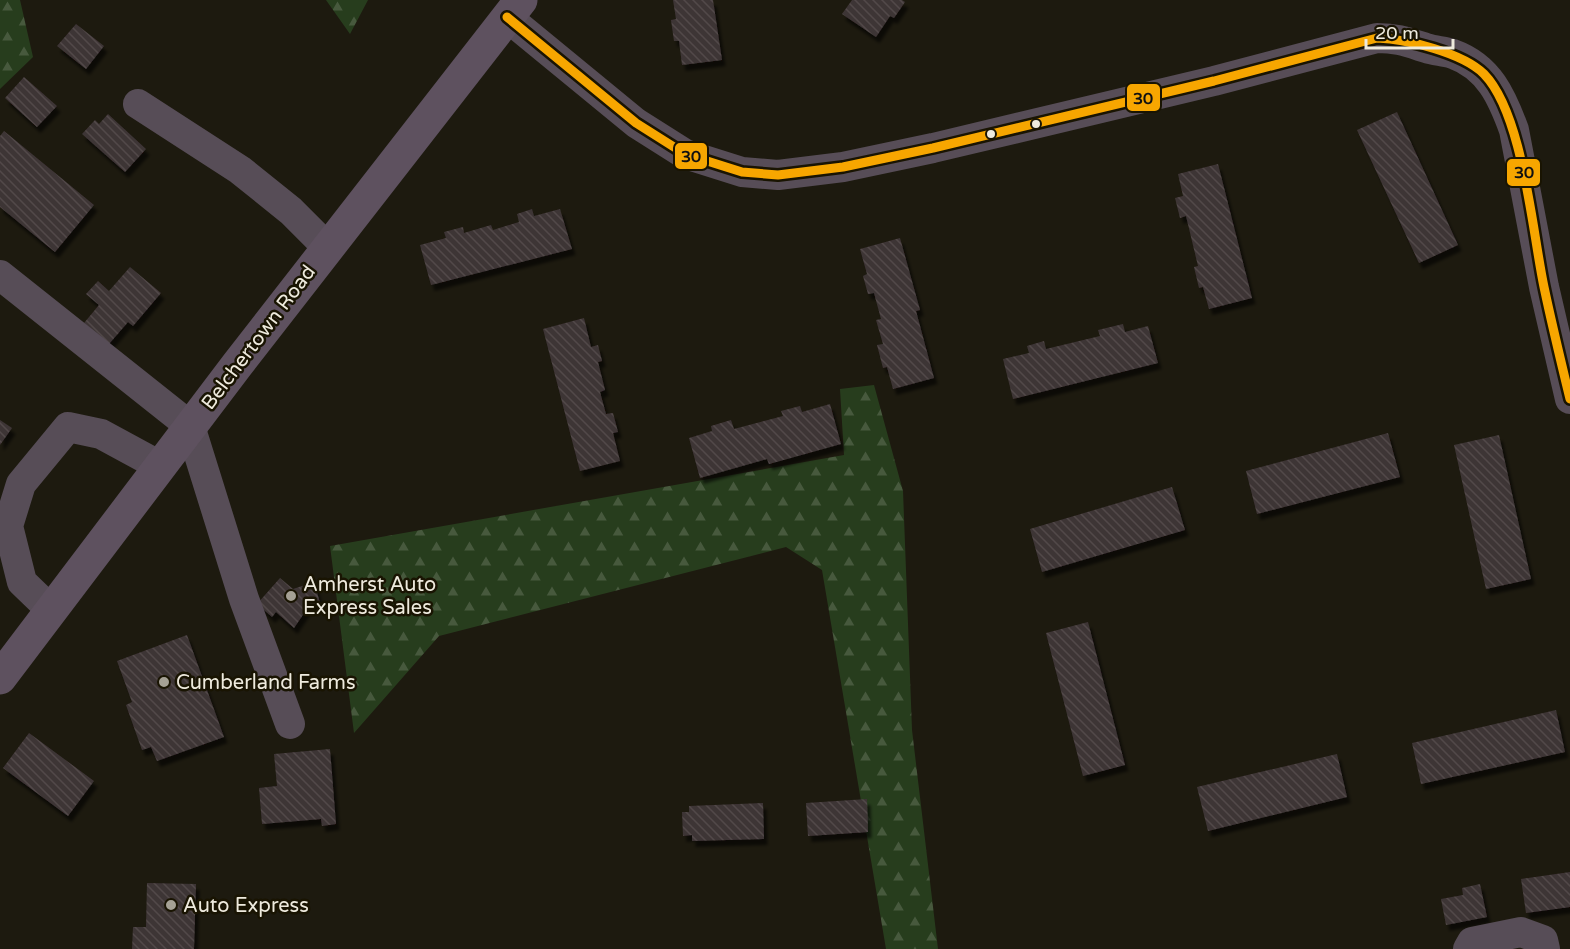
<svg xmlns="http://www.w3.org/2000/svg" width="1570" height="949" viewBox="0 0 1570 949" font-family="'Varela Round',sans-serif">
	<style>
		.forest { fill: url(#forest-firs) }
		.building { fill: url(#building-back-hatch); filter: url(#shadow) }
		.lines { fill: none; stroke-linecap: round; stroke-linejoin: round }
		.minor { stroke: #574d57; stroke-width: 30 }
		.highway { stroke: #5e515f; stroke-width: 33 }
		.bus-1-casing { stroke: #191402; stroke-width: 14 }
		.bus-1 { stroke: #f7a600; stroke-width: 9 }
		.bus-dot { fill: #eeeadd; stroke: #191402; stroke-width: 2 }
		.poi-dot { fill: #a5a195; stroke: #191402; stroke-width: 2 }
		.labels { text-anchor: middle; stroke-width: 5; stroke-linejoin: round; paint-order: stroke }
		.street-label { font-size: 20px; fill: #eeeadd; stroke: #191402 }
		.poi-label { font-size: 20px; fill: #eeeadd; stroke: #191402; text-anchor: start }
		.line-badge { stroke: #191402; stroke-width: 2 }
		.pale-badge-label { font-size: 16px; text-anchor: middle; font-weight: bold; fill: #111 }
	</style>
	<defs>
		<pattern id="forest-firs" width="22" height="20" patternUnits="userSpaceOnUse" patternTransform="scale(1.5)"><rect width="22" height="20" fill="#273d1d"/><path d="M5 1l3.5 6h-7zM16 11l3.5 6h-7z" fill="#47593d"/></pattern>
		<pattern id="building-back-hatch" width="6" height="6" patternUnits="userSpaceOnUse" patternTransform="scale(1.5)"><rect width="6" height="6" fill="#3e3436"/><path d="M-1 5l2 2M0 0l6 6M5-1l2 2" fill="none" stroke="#514849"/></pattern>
		<filter id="shadow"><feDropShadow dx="3.5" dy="6" stdDeviation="1.5" flood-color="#0009"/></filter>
	</defs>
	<rect width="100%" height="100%" fill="#1d1a0f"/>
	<!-- forest -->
	<path class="forest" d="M0,0H20L33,57L0,89Z
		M326,0H368L350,34Z
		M874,385L903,491L912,730L938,949H886L822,570L786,547L439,636L354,733L330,546L844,455L840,389Z"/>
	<!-- building -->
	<path class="building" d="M673,0H713L722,60L682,65L679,41H674L671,20L676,19Z
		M852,0H902L905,2L894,18L890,16L876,37L842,14Z
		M76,24L104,46L86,69L57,46Z
		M24,77L57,106L37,127L5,98Z
		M1397,112L1458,245L1419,263L1357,130Z
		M108,114L146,149L125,172L82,134L95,120L99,124Z
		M4,131L94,205L55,252L0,207V136Z
		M1218,164L1252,298L1209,309L1203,287L1199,288L1194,267L1198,266L1186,216L1180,218L1175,198L1183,196L1178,174Z
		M532,209L534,216L560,209L572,249L431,285L420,245L446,238L444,232L463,227L464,233L491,225L493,230L519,222L517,214Z
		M900,238L920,310L916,311L934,378L893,389L887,367L883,368L877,345L883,344L876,320L881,319L874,293L868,294L863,276L867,274L860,249Z
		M130,267L161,293L133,326L128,322L109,344L84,323L99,305L86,294L98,281L109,291Z
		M584,318L591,347L598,345L602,361L598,362L605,390L600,392L606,414L613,413L618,432L613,433L620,461L580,471L543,329Z
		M1123,324L1125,332L1148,326L1158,363L1013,399L1003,359L1029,353L1027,346L1044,341L1046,349L1100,336L1098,330Z
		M830,404L841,444L769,464L767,459L700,478L689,438L712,431L711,426L731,420L734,429L783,416L781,411L800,406L802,412Z
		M0,420L12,428L0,445Z
		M1388,433L1400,477L1257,514L1246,471Z
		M1499,435L1531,579L1486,589L1454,445Z
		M1172,487L1185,530L1042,572L1030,529Z
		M280,578L293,589L314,582L320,603L309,606L294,628L276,612L272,617L257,604Z
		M1088,622L1125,765L1083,776L1046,633Z
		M187,635L224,737L157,761L151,747L142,750L126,705L132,702L117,661Z
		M1556,710L1565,752L1421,784L1412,743Z
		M29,733L94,781L68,816L3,768Z
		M330,749L336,824L322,826L321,819L262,824L259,788L277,786L274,754Z
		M1337,754L1347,797L1208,831L1197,787Z
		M867,799L868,832L808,836L806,803Z
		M763,803L764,839L692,841V835L683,836L682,812H689V806Z
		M1570,872V907L1526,913L1521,879Z
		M147,883L196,884L194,949H132L133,927H146Z
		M1480,884L1487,917L1446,925L1441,899L1463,895L1462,888Z"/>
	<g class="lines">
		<!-- minor -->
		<path class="minor" d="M507,17L636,123L685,154L742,172L778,175L843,167L933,148L1214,81L1377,38C1397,38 1407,42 1426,48C1435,51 1444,51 1453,54C1489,67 1502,97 1514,130L1544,287L1570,399
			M138,104L240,170L291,211L327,247
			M0,275L190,426L244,599L290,724
			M51,610L22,582L8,526L21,484L68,427L101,434L160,466
			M1468,949L1472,942L1521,932L1543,940L1545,949"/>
		<!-- highway -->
		<path class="highway" d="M0,678L237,365L521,0"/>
		<defs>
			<path id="bus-1" d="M507,17L636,123L685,154L742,172L778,175L843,167L933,148L1214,81L1377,38C1407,39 1463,53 1484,74C1523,114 1532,230 1544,287C1552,325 1561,362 1570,399"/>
		</defs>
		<!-- bus-1 casing -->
		<use href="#bus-1" class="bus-1-casing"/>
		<!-- bus-1 -->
		<use href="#bus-1" class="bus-1"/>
	</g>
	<!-- markers -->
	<g class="bus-dot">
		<circle cx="1036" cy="124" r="5"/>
		<circle cx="991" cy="134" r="5"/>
	</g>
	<g class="poi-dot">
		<circle cx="291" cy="596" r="6"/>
		<circle cx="164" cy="682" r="6"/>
		<circle cx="171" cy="905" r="6"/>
	</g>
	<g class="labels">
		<!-- street labels -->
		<g class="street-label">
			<text transform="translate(258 337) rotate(-53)" y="7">Belchertown Road</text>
		</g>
		<!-- poi labels -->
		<g class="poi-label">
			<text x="303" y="591">Amherst Auto<tspan x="303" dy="23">Express Sales</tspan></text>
			<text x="176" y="689">Cumberland Farms</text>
			<text x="183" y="912">Auto Express</text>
		</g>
	</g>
	<g class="line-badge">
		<rect x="1126" y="83" width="35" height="29" rx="6" fill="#f7a600"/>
		<rect x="674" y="142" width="34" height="28" rx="6" fill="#f7a600"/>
		<rect x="1506" y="158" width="35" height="29" rx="6" fill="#f7a600"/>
	</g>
	<g class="pale-badge-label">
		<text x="1143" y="104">30</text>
		<text x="691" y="162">30</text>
		<text x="1524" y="178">30</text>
	</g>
	<!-- scale -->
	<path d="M1366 39v9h87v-9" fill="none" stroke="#eeeadd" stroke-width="3"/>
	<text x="1375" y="39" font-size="18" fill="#eeeadd" stroke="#191402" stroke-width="4.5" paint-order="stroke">20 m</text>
</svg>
